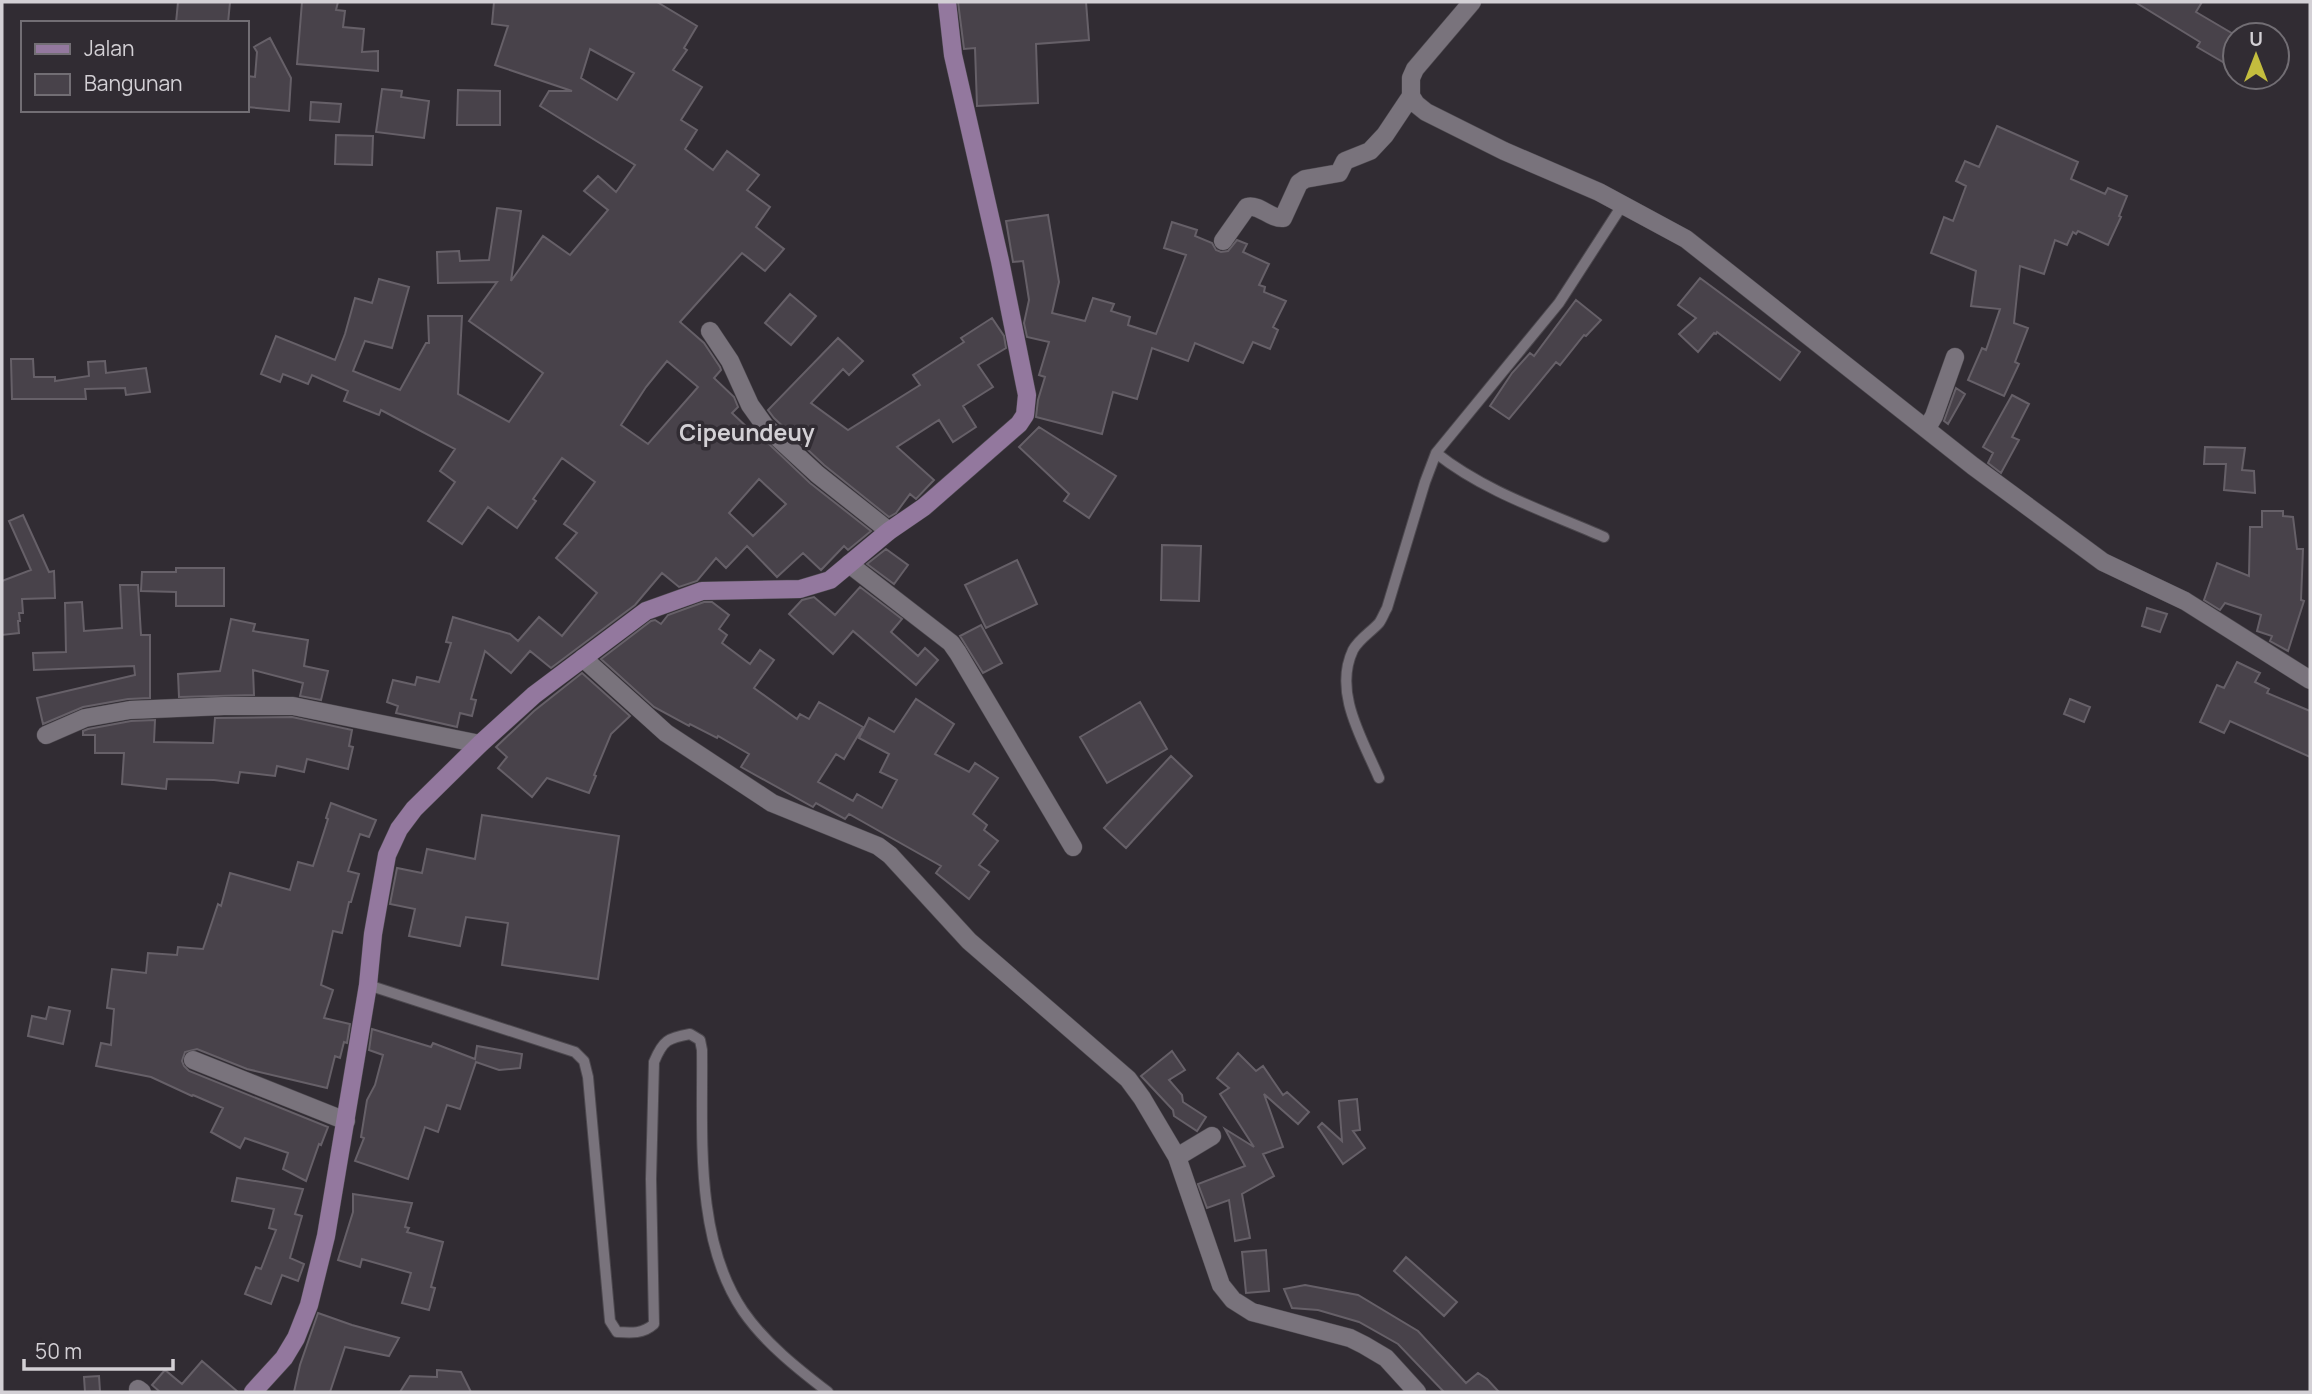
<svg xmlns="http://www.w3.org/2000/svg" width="2312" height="1394" viewBox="0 0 2312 1394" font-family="Manrope,sans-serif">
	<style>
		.building { fill: #48424a; stroke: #666068; stroke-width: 2; fill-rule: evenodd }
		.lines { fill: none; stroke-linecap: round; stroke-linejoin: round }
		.lane-casing { stroke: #4d494f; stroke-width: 12 }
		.street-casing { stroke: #4d494f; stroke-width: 19 }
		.secondary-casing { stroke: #4d494f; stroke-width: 19 }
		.lane { stroke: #79737c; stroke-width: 10 }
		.street { stroke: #79737c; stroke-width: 18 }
		.secondary { stroke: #93789e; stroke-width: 18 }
		.labels { text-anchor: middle; stroke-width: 7; stroke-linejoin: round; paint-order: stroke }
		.quarter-label { font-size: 23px; font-weight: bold; fill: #d3d0d5; stroke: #312c33 }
	</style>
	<rect width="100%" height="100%" fill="#312c33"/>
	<!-- building -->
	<path class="building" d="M178,2H230L228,23H176Z
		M302,2H338L336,10L345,11L343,27L364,29L362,52L378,51V71L297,64Z
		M494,2H657L697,26L684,48L687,50L673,70L702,87L681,120L697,130L685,149L713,170L727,151L759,175L747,190L770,207L756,227L784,249L765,271L742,253L680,322L704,343L720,367L721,370L714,378L734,397L738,407L732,413L749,429L751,427L810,483L871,531L848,550L844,546L821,570L803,553L777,577L747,546L726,568L716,558L697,581L679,587L662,573L635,605L551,668L530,651L511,673L485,651L471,699L476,700L472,716L460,713L457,727L396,713L398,706L387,702L393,680L415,685L417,677L439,682L451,643L446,642L453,617L510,634L518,641L539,617L562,636L597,593L556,558L577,533L564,524L595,482L562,458L533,499L536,501L517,528L488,507L462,544L428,521L455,482L440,471L455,449L381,410L379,415L344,401L348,391L312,375L308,384L283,374L280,382L261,374L276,336L335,360L345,334L355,298L372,303L379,279L409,287L392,348L365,341L353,371L400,390L426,343H429L428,316H462L458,394L509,422L543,373L469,321L497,282L438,283L437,252L459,251L460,261L489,260L497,208L521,211L511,281L543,236L570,255L608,210L584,191L598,176L616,192L635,165L540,106L549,91H572L495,65L508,26L492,24ZM590,49L634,73L617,100L581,78ZM667,361L698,387L648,444L621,425L646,387ZM759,479L786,504L753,536L729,513Z
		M958,2H1086L1089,40L1036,44L1038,103L977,106L975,48L964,49Z
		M2135,2H2202L2196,12L2235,35V69L2197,47L2200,42Z
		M270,38L291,78L289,111L247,107V76L255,77L257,52L254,47Z
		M382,89L402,91L401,97L429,101L424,138L376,132Z
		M458,90L500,91V125H457Z
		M311,102L341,104L339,122L310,120Z
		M1997,126L2078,162L2071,179L2105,194L2108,188L2127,196L2119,216L2121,217L2108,245L2078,231L2076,234L2073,232L2067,245L2055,240L2044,274L2020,266L2014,323L2028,328L2015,362L2019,364L2004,396L1968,380L1982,348L1986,350L2000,309L1971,306L1976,271L1931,253L1944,217L1953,221L1966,186L1956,181L1965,161L1979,167Z
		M336,135L373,136L372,165L335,164Z
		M1048,215L1059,282L1052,313L1085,321L1093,298L1114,304L1111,311L1130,317L1128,325L1156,334L1186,255L1164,248L1172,222L1197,230L1195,236L1212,243L1216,250L1221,252L1228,251L1237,240L1247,244L1243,252L1269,264L1259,285L1265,287L1264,292L1286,301L1273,327L1278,330L1270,349L1253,342L1243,363L1195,343L1188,361L1152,348L1137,399L1113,392L1102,434L1036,417L1038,400L1045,377L1039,375L1049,342L1027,337L1024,323L1029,300L1023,261L1013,262L1006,221Z
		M1700,278L1800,352L1780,380L1717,332L1716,334L1714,333L1698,352L1679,334L1696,318L1678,305Z
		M790,294L816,316L791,345L765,323Z
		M1576,300L1601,320L1586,336L1584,335L1560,365L1556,362L1509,419L1490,406L1512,373L1530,353L1534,356Z
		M992,318L1004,336L1006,348L978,365L993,387L963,406L976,427L953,442L939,420L897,447L934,480L916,499L910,494L896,513L889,517L824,465L774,418L768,410L838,338L863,361L849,375L843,369L811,403L848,430L920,385L913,375L964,342L961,338Z
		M11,359H33L34,377H55V381L89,376L88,362L105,361L106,373L146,368L150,392L126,395L125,388L85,389L86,399H12Z
		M1956,388L1965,394L1948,424L1944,421Z
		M2012,395L2029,404L2012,437L2019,440L2001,473L1988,463L1993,453L1983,447Z
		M1039,427L1116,476L1089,518L1064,501L1069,494L1019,447Z
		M2205,447L2245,448L2242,470L2254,471L2255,493L2224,490L2226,464H2204Z
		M2262,511H2283V516L2293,517L2297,549H2303L2301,600L2304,601L2288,651L2270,641L2272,636L2257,631L2261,615L2225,603L2220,610L2204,600L2217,563L2249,576L2250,527H2262Z
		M23,515L49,572L54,571L55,598L22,599L23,613H19L20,621H18L19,633L2,635V581L31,570L9,521Z
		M1162,545L1201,546L1199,601L1161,600Z
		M886,549L908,565L894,584L867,564Z
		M1017,560L1037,604L986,628L965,585Z
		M176,568H224V606H176V592L141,591L142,572H176Z
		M120,585H138L141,635H150V698L128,699L83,707L43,724L37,698L135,675L134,666L34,670L33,653L66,652L65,603L82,602L84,631L122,628Z
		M860,587L902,619L891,632L918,656L925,648L938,660L916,685L853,631L833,654L789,614L802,600L814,597L835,615Z
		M704,602H712L729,615L719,629L727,635L722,643L750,664L760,650L774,660L754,688L797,719L800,714L809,719L819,702L863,727L844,759L836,754L818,782L853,801L857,794L882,808L897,780L880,772L889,754L859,738L869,718L894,732L916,699L954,724L935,754L969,772L975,763L998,778L973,814L987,825L984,830L998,841L979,865L989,872L969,899L936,873L941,866L849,814L845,819L816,803L813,807L741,767L749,754L718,736L717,738L690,724L689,726L654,707L601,659L651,621L655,620L661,624L668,615Z
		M2147,608L2167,614L2160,632L2142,626Z
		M231,619L255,624L253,631L308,640L304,666L328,671L321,700L300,696L303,683L253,670L254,695L179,697L178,674L220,671Z
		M981,625L1002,663L983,673L960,636Z
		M2237,662L2260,673L2255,682L2269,689L2267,693L2310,711V757L2230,721L2224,733L2200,722L2217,685L2224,688Z
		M582,673L630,716L611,734L594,775L596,776L589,793L547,778L532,797L498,768L507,757L496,747L534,711Z
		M2070,699L2090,707L2084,722L2064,714Z
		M1140,702L1167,749L1107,783L1080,737Z
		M292,717L352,730L349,746L353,747L348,769L307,759L304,772L277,766L275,776L240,772L238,783L214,780L167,779L166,789L122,784L124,753H95V735H83V731L88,729L131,721L155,720L154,742L213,743L215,718Z
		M1171,756L1192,776L1126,848L1104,828Z
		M331,803L376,820L369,837L360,834L348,871L359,874L351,902H349L342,933L333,931L321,985L333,990L324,1018L350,1024L347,1043L344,1042L340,1058L335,1056L327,1088L247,1069L197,1049L185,1052L182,1061L184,1066L189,1071L328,1127L321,1145L319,1144L306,1181L283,1169L288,1153L245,1138L240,1148L211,1132L223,1108L193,1095L192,1096L151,1077L96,1066L101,1043L111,1045L114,1009L107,1008L112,969L146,973L148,953L177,955L178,947L203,949L218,904L221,906L230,873L290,890L298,862L313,866L328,819L326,818Z
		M482,815L619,836L598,979L502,965L508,923L466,917L460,946L409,936L415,909L390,904L397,868L422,873L427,849L475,859Z
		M49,1007L70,1011L63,1044L28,1036L32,1016L46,1019Z
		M372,1029L431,1047L433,1043L475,1059L477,1046L522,1054L520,1068L499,1070L476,1062L460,1109L447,1105L438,1132L425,1127L408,1179L355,1161L364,1138L361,1137L367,1100L375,1085L383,1055L369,1050Z
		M1172,1051L1185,1070L1169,1080L1182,1095L1183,1102L1206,1117L1197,1131L1174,1116L1173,1110L1141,1076Z
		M1238,1053L1256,1071L1263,1066L1283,1095L1287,1092L1309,1112L1298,1124L1264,1094L1283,1147L1263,1154L1274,1176L1242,1194L1250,1238L1235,1241L1229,1200L1207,1208L1198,1184L1245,1166L1225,1129L1254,1147L1220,1094L1229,1088L1217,1078Z
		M1357,1099L1360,1130L1353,1131L1365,1148L1343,1164L1318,1127L1322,1123L1342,1141L1339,1101Z
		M237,1178L303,1189L295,1214L302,1216L290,1258L304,1264L298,1281L282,1275L271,1304L245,1294L256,1267L261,1269L276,1230L269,1228L274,1209L232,1201Z
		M353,1194L412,1203L405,1227L409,1228L407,1232L443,1242L431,1287L435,1288L429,1310L402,1303L411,1273L362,1259L360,1267L338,1260L353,1212Z
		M1266,1250L1269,1291L1246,1293L1242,1252Z
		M1406,1257L1457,1302L1444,1316L1394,1271Z
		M1305,1285L1358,1295L1418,1331L1466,1383L1478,1373L1487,1379L1499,1392H1444L1398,1344L1359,1322L1318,1310L1292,1308L1284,1289Z
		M318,1313L352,1325L399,1338L389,1356L345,1347L330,1392H294L300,1365Z
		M202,1361L238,1392H160L152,1385L165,1370L182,1384Z
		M437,1370L461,1372L471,1392H400L410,1376L437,1377Z
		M99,1376L100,1391L85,1392L84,1377Z"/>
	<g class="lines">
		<defs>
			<path id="lane" d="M1436,453C1485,492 1547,512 1604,537
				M1379,778C1362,738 1333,692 1353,650C1359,639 1371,632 1379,623C1382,619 1384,613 1387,608L1425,482L1436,453L1559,303L1623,204
				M368,985L575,1052L584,1061L588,1077L610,1321L617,1332C631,1333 643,1334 654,1324L651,1179L654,1062C663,1040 668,1038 690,1034L700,1040L702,1050C703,1133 694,1239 743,1311C765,1343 798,1369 828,1392"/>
			<path id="street" d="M1472,2L1415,69L1411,78V96L1416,104L1426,112L1504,151L1599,192L1686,239L1973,466L2103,562L2185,601L2310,680
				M1223,241L1247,207C1260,204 1270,219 1283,218L1299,183L1305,179L1339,173L1345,161L1370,151L1385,135L1411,96
				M710,331L730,361L750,405L765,426L817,474L889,531
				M1927,428L1934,416L1955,357
				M849,564L951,643L958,653L1073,847
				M583,658L666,733L772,803L878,846L890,855L969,941L1128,1079L1142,1098L1177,1157L1221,1285L1233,1300L1252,1312L1350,1338L1364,1345L1386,1358L1417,1392
				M46,735L85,718L130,710L224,706H293L480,744
				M193,1060L346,1121
				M1177,1157L1212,1136
				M138,1389L142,1392"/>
			<path id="secondary" d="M253,1392L284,1358L296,1338L309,1305L326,1236L368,985L373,934L387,855L399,829L414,809L480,744L534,695L646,611L702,591L800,589L830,580L889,531L924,507L1019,424L1025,415L1027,395L1000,261L953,55L947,2"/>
		</defs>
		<!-- lane casing -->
		<use href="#lane" class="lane-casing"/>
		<!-- street casing -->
		<use href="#street" class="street-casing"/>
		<!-- secondary casing -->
		<use href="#secondary" class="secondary-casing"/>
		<!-- lane -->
		<use href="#lane" class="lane"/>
		<!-- street -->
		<use href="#street" class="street"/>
		<!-- secondary -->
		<use href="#secondary" class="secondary"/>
	</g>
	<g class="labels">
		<!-- quarter labels -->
		<g class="quarter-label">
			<text x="747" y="441">Cipeundeuy</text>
		</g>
	</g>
	<!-- border -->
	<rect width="2312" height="1394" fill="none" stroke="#d3d0d5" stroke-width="7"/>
	<!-- legend -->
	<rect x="21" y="21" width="228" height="91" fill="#312c33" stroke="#726e74" stroke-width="2"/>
	<rect x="35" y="44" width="35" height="10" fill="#93789e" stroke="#726e74" stroke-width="2"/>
	<text x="84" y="56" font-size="21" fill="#d3d0d5">Jalan</text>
	<rect x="35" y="74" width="35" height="21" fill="#48424a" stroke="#726e74" stroke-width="2"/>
	<text x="84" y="91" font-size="21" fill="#d3d0d5">Bangunan</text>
	<!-- north arrow -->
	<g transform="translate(2256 56)"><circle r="33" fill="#312c33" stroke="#726e74" stroke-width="2"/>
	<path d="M0-5L12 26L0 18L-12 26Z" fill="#c3bd3e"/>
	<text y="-10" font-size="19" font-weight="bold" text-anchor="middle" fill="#d3d0d5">U</text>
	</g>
	<!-- scale -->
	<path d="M24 1359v10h149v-10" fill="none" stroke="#d3d0d5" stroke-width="3.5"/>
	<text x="35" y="1359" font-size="21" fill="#d3d0d5" stroke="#312c33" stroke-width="5" paint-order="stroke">50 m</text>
</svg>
